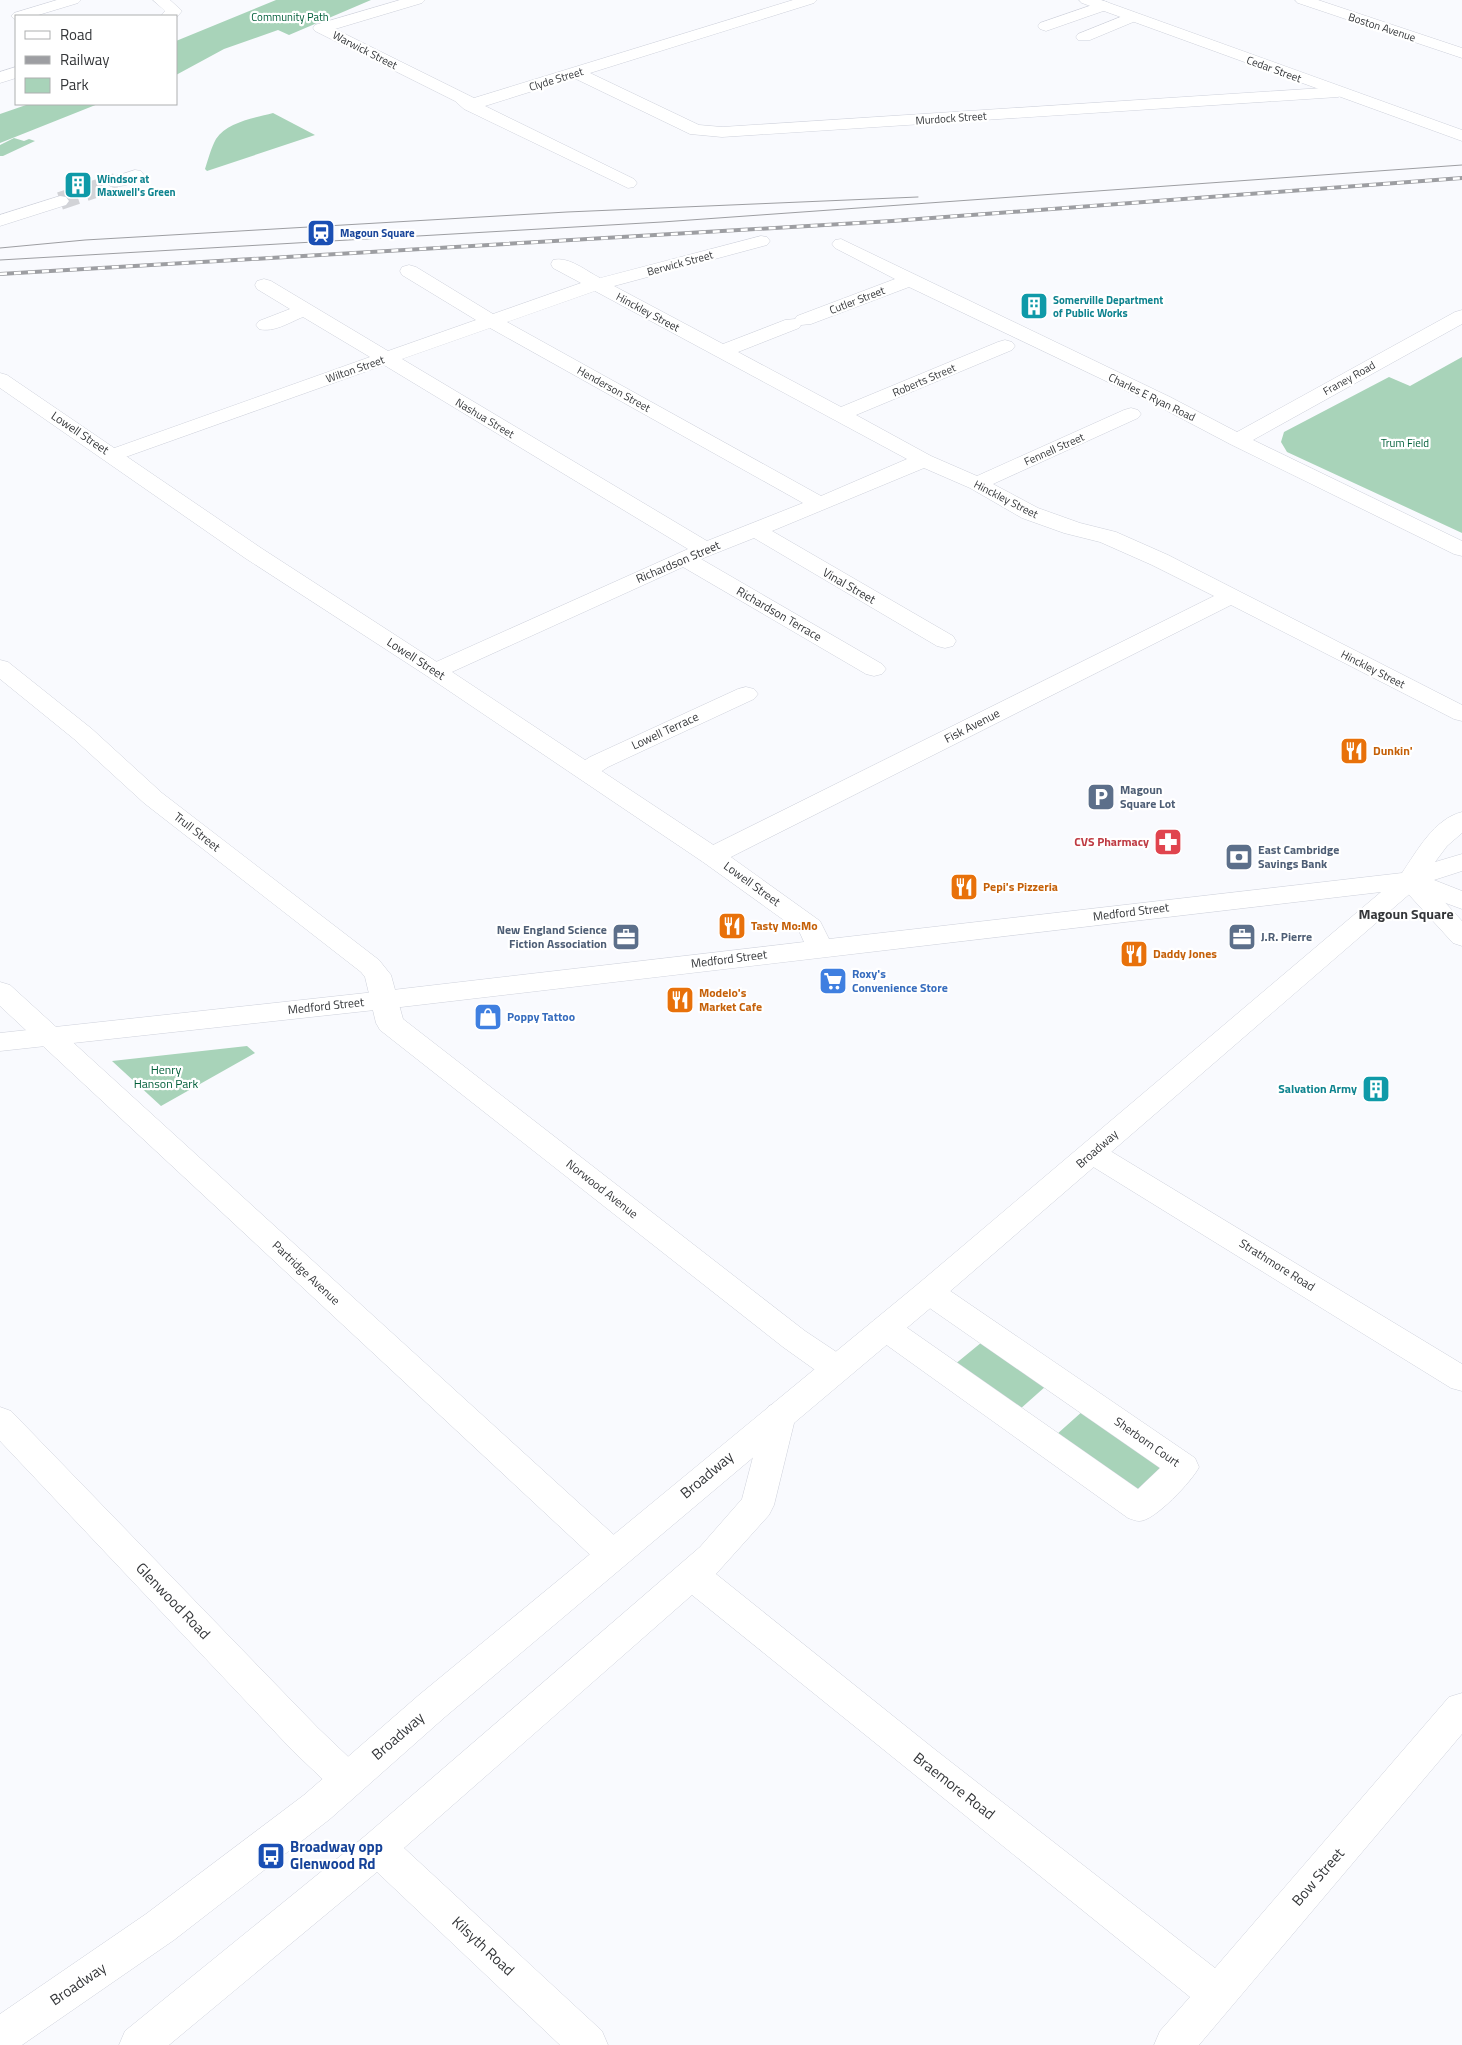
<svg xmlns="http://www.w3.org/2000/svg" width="1462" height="2045" viewBox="0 0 1462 2045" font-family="'Titillium Web',sans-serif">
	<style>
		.green { fill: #a8d3b9 }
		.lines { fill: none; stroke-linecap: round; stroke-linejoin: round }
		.street-tunnel { stroke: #d2d3d7; stroke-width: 18; stroke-dasharray: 18 9; stroke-linecap: butt }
		.street-casing { stroke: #ced1db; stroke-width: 1 }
		.secondary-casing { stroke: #ced1db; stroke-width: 1 }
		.street { fill: #fff; fill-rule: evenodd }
		.secondary { fill: #fff; fill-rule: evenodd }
		.tram { stroke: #9d9ea2; stroke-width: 1 }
		.rail-casing { stroke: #9d9ea2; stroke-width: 4 }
		.rail { stroke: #fff; stroke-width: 2.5; stroke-dasharray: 7; stroke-linecap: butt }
		.labels { text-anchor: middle; stroke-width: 4.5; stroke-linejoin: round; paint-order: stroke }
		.far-park-label { font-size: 11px; fill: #005e39; stroke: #fff }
		.far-street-label { font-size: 11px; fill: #35373a; stroke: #fff }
		.far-culture-label { font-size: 11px; font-weight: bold; fill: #0d838f; stroke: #fff; text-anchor: start }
		.far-transit-label { font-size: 11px; font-weight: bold; fill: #164399; stroke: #fff; text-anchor: start }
		.street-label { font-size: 12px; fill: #35373a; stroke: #fff }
		.food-label { font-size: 12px; font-weight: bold; fill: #c56008; stroke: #fff; text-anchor: start }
		.service-label { font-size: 12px; font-weight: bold; fill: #4e5e75; stroke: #fff; text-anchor: start }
		.health-label { font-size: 12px; font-weight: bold; fill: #be3a42; stroke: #fff; text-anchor: end }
		.shop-label { font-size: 12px; font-weight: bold; fill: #366cbe; stroke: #fff; text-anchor: start }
		.park-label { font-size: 12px; fill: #005e39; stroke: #fff }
		.culture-label { font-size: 12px; font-weight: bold; fill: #0d838f; stroke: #fff; text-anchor: end }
		.neighbourhood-label { font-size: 14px; font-weight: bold; fill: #35373a; stroke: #fff }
		.near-street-label { font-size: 15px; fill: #35373a; stroke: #fff }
		.near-transit-label { font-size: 15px; font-weight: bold; fill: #164399; stroke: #fff; text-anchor: start }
	</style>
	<rect width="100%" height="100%" fill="#f9fafe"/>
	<!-- green -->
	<path class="green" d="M276,0H371L289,35L278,30L224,49L176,75V41Z
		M29,104H98L0,143V114Z
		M273,113L315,135L207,171L205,169C208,160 211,148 216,139C227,122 255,118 273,113Z
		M14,138L24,141L29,139L35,141L3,156H0V145Z
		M1462,357V533L1287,452L1281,442L1284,432L1389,377L1410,386Z
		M247,1046L255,1053L161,1106L112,1061Z
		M982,1342L1046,1386L1019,1410L954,1365Z
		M1084,1410L1164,1465L1136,1491L1056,1435Z"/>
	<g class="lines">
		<!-- street-tunnel -->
		<path class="street-tunnel" d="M60,201L116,182"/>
		<defs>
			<path id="street" d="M57,0H81L78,3L35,16H16V20L11,16L14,13Z
				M153,0H170L182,11L176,18L161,16L165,11Z
				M400,0H425L422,3L335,29L474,98L793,0H817L814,3L590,73L699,125L722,127L1338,87L1344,89L1346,92L1344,95L1338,97L722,137L690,134L574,78L485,106L634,179L637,183L634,187L628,188L464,109L455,101L315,31L313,28L315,25Z
				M1295,0H1318L1462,48V58L1298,3Z
				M1104,1L1109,3L1112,6L1109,9L1046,31L1040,29L1038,26L1040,23Z
				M1133,12L1138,14L1141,17L1138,20L1090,40H1078L1076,37L1078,34Z
				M16,67V78L0,83V72Z
				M135,170L141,171L144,175C138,183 120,188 110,186L107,182L110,178Z
				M60,196L66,197L69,201L66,205L0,226V215Z
				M761,236L767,237L770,241L767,245L614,286L723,344L785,320L795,319L797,316L895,279L835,248L832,244L835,240L841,239L1170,397L1237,432L1455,312L1462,310V324L1253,440L1462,541V556L1454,554L1230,444L1156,405L909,287L811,324L801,325L799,328L738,352L841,407L998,342L1005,340L1012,342L1015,346L1012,350L856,415L931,456L977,476L1124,410L1131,408L1138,410L1141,414L1138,418L993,484L1038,508L1080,523L1116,532L1168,555L1462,705V721L1454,719L1231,605L721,862L712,864L703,862L699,856L703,850L1214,596L1152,565L1100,542L1064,533L1022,518L970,488L924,468L772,531L953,636L956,641L953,646L945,648L937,646L754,538L701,559L882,664L886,669L882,674L874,676L866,674L683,567L443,676L435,678L427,676L423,671L427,666L688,549L384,365L120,459L113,461L106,459L103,455L106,451L370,357L303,317C290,322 274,333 259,329L256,325L259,321L290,309L257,289L255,285L257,281L264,279L271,281L388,351L476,320L402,275L400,271L402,267L409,265L416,267L493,314L581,283L553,268L551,264L553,260C569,256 586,271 600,278ZM595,291L907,459L821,496L507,322ZM490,328L803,503L707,541L402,359Z
				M0,660L8,662L92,729L162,793L379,960L391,975L403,1019L805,1331L847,1359L852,1368L847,1377L836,1380L825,1377L783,1347L380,1030L376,1023L365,977L361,972L144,803L74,739L0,679Z
				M746,687L754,689L758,694L754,699L608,767C597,774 590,780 576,776L573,771L576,766L590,757L738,689Z
				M1410,872L1419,874L1462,921V946L1453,943L1401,886L1397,880L1401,874Z
				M0,982L10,985L625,1545L630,1555L625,1565L613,1569L601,1565L0,1006Z
				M1092,1143L1102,1146L1462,1364V1391L1451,1388L1082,1160L1077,1153L1082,1146Z
				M929,1281L940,1284L1195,1458L1199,1467C1193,1480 1154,1522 1139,1521C1136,1521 1131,1519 1128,1518L874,1336L869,1328L874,1320L885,1316L896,1320L1138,1489L1160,1468L918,1300L914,1292L918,1284Z
				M780,1402L791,1406L796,1415L774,1505L769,1515L716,1574L933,1748L1215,1968L1449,1697L1462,1693V1734L1199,2045H1154L1160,2031L1190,1997L692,1595L404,1848L602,2031L608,2045H560L377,1872L169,2045H119L125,2031L365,1836L700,1547L742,1499L764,1415L769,1406Z
				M0,1407L11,1411L318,1728L361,1769L366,1780L361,1791L348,1796L335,1791L292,1750L0,1441Z"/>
			<path id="secondary" d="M1079,0H1101L1462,130V141L1082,3Z
				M0,373L7,375L261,548L443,666L721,850L820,921L829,939L1402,873C1417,851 1434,819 1462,812V833L1447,846L1435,862L1462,854V871L1434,880L1462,891V909L1413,891L940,1300L445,1717L330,1819L174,1940L22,2045H0V2014L146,1914L304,1795L419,1695L918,1284L1381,892L384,1009L0,1051V1033L384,991L804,942L799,931L703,862L427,676L245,558L0,388Z"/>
		</defs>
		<!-- street casing -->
		<use href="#street" class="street-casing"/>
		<!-- secondary casing -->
		<use href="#secondary" class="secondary-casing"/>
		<!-- street -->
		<use href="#street" class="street"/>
		<!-- secondary -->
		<use href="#secondary" class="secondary"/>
		<!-- tram -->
		<path class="tram" d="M0,248L85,240L567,212L918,197
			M0,260L662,222L1462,165"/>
		<defs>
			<path id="rail" d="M0,274L892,221L1462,178"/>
		</defs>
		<!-- rail casing -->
		<use href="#rail" class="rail-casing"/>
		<!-- rail -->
		<use href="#rail" class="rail"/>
	</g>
	<!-- icons -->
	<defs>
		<symbol id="building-square" viewBox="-11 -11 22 22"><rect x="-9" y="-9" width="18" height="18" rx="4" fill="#0f9aa8" stroke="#fff"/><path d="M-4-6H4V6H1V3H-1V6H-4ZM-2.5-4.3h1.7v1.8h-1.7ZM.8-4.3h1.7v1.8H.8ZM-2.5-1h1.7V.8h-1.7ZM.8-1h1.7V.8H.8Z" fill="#fff"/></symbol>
		<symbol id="station-square" viewBox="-11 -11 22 22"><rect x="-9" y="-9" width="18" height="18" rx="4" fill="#1a4fb4" stroke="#fff"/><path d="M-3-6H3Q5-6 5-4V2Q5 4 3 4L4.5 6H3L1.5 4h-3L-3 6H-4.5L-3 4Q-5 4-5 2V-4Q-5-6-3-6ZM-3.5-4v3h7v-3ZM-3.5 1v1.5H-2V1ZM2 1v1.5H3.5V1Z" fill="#fff"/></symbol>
		<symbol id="restaurant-square" viewBox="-11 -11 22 22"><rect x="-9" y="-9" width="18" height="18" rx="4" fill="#e8710a" stroke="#fff"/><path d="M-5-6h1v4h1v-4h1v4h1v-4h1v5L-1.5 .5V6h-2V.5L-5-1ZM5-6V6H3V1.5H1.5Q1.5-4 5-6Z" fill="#fff"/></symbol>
		<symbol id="parking-square" viewBox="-11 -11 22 22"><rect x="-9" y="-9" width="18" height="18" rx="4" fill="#5c6f8a" stroke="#fff"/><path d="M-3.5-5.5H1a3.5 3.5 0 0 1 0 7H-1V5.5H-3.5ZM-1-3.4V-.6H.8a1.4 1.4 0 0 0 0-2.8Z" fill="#fff"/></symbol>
		<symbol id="pharmacy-square" viewBox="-11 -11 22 22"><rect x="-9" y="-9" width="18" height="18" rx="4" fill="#e0444e" stroke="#fff"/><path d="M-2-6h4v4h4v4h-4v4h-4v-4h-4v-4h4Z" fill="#fff"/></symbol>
		<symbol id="bank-square" viewBox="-11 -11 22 22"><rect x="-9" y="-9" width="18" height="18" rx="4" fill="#5c6f8a" stroke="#fff"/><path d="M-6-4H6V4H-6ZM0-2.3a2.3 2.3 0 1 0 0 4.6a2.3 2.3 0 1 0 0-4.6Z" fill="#fff"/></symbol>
		<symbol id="office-square" viewBox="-11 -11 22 22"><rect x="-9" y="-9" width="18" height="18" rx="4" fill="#5c6f8a" stroke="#fff"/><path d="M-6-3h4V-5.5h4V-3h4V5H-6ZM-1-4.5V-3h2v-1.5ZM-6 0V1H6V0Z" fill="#fff"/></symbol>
		<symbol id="supermarket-square" viewBox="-11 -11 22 22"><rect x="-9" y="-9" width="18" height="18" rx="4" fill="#3f7fe0" stroke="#fff"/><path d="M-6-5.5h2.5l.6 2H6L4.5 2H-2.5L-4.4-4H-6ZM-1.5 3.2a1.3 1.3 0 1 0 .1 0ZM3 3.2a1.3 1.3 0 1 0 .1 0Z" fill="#fff"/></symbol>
		<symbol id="shop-square" viewBox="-11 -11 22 22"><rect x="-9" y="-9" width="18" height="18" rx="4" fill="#3f7fe0" stroke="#fff"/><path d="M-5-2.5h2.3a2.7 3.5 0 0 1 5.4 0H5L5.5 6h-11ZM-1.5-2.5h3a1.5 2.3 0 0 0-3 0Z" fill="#fff"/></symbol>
		<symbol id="bus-square" viewBox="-11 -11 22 22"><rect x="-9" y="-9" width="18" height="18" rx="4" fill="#1a4fb4" stroke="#fff"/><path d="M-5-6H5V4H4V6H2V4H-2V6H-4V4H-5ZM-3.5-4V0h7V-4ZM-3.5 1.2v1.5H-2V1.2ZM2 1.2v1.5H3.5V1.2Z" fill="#fff"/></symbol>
	</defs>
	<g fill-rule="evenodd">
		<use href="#building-square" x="62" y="169" width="32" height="32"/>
		<use href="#station-square" x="305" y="217" width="32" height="32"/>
		<use href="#building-square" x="1018" y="290" width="32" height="32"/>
		<use href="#restaurant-square" x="1338" y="735" width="32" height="32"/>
		<use href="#parking-square" x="1085" y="781" width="32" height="32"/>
		<use href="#pharmacy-square" x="1152" y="826" width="32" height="32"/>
		<use href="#bank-square" x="1223" y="841" width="32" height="32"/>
		<use href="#restaurant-square" x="948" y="871" width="32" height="32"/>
		<use href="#restaurant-square" x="716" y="910" width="32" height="32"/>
		<use href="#office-square" x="610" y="921" width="32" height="32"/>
		<use href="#office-square" x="1226" y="921" width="32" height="32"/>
		<use href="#restaurant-square" x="1118" y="938" width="32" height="32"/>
		<use href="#supermarket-square" x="817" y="965" width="32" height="32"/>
		<use href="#restaurant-square" x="664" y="984" width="32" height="32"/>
		<use href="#shop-square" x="472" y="1001" width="32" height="32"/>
		<use href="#building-square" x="1360" y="1073" width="32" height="32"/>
		<use href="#bus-square" x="255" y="1840" width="32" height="32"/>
	</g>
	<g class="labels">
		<!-- far-park labels -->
		<g class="far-park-label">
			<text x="290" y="21">Community Path</text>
			<text x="1405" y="447">Trum Field</text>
		</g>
		<!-- far-street labels -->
		<g class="far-street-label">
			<text transform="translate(1382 27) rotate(18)" y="4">Boston Avenue</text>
			<text transform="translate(365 50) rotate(27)" y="4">Warwick Street</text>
			<text transform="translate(1274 69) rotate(20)" y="4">Cedar Street</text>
			<text transform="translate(556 79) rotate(-17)" y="4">Clyde Street</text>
			<text transform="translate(951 118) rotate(-4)" y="4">Murdock Street</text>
			<text transform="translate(680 263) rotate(-15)" y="4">Berwick Street</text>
			<text transform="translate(857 300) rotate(-21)" y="4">Cutler Street</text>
			<text transform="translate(648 312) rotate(28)" y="4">Hinckley Street</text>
			<text transform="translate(355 369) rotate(-19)" y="4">Wilton Street</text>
			<text transform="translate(1349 378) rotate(-29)" y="4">Franey Road</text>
			<text transform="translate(924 380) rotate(-23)" y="4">Roberts Street</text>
			<text transform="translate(614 389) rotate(29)" y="4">Henderson Street</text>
			<text transform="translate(1152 397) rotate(26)" y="4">Charles E Ryan Road</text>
			<text transform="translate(485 418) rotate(31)" y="4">Nashua Street</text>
			<text transform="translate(1054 449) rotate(-24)" y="4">Fennell Street</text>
			<text transform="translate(1006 499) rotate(27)" y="4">Hinckley Street</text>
			<text transform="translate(1373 669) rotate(27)" y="4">Hinckley Street</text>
		</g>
		<!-- far-culture labels -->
		<g class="far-culture-label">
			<text x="97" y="183">Windsor at<tspan x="97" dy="13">Maxwell's Green</tspan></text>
			<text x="1053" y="304">Somerville Department<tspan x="1053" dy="13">of Public Works</tspan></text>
		</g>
		<!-- far-transit labels -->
		<g class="far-transit-label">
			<text x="340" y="237">Magoun Square</text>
		</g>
		<!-- street labels -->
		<g class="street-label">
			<text transform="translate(80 433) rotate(34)" y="4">Lowell Street</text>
			<text transform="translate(678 562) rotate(-23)" y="4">Richardson Street</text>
			<text transform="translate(849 586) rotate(30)" y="4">Vinal Street</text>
			<text transform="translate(779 614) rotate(30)" y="4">Richardson Terrace</text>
			<text transform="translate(416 659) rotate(33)" y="4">Lowell Street</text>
			<text transform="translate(972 726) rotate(-27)" y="4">Fisk Avenue</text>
			<text transform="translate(665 731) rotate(-25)" y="4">Lowell Terrace</text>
			<text transform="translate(197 832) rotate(38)" y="4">Trull Street</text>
			<text transform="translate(752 884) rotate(36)" y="4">Lowell Street</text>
			<text transform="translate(1131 912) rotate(-7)" y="4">Medford Street</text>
			<text transform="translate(729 959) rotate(-7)" y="4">Medford Street</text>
			<text transform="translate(326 1006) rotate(-6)" y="4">Medford Street</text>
			<text transform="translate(1097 1149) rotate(-41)" y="4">Broadway</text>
			<text transform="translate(602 1189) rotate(38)" y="4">Norwood Avenue</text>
			<text transform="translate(1277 1265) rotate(32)" y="4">Strathmore Road</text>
			<text transform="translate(306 1273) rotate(43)" y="4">Partridge Avenue</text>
			<text transform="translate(1147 1442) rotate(35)" y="4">Sherborn Court</text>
		</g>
		<!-- food labels -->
		<g class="food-label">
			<text x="1373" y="755">Dunkin'</text>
			<text x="983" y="891">Pepi's Pizzeria</text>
			<text x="751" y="930">Tasty Mo:Mo</text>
			<text x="1153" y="958">Daddy Jones</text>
			<text x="699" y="997">Modelo's<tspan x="699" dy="14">Market Cafe</tspan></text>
		</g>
		<!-- service labels -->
		<g class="service-label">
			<text x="1120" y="794">Magoun<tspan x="1120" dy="14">Square Lot</tspan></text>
			<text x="1258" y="854">East Cambridge<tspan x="1258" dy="14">Savings Bank</tspan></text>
			<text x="607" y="934" text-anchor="end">New England Science<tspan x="607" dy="14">Fiction Association</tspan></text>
			<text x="1261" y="941">J.R. Pierre</text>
		</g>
		<!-- health labels -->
		<g class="health-label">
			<text x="1149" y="846">CVS Pharmacy</text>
		</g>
		<!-- shop labels -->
		<g class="shop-label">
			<text x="852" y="978">Roxy's<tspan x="852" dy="14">Convenience Store</tspan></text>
			<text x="507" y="1021">Poppy Tattoo</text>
		</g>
		<!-- park labels -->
		<g class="park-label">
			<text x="166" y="1074">Henry<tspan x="166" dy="14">Hanson Park</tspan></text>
		</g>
		<!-- culture labels -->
		<g class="culture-label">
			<text x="1357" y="1093">Salvation Army</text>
		</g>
		<!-- neighbourhood labels -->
		<g class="neighbourhood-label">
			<text x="1406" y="919">Magoun Square</text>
		</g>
		<!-- near-street labels -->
		<g class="near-street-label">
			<text transform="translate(707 1475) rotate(-40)" y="5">Broadway</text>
			<text transform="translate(173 1601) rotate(46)" y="5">Glenwood Road</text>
			<text transform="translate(398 1736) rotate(-41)" y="5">Broadway</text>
			<text transform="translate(954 1786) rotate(38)" y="5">Braemore Road</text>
			<text transform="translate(1318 1877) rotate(-49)" y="5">Bow Street</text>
			<text transform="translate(483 1946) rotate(43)" y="5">Kilsyth Road</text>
			<text transform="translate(78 1984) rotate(-34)" y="5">Broadway</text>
		</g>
		<!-- near-transit labels -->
		<g class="near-transit-label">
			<text x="290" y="1852">Broadway opp<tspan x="290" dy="17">Glenwood Rd</tspan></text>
		</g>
	</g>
	<!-- legend -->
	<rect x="15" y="15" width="162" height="90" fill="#ffffff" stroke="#aeafb0"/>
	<rect x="25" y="31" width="25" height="8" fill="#ffffff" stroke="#aeafb0"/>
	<text x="60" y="40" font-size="15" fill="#35373a">Road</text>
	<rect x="25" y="56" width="25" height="8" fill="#9d9ea2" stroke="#aeafb0"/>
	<text x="60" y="65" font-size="15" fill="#35373a">Railway</text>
	<rect x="25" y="78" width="25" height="15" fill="#a8d3b9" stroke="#aeafb0"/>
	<text x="60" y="90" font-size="15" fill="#35373a">Park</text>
</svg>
